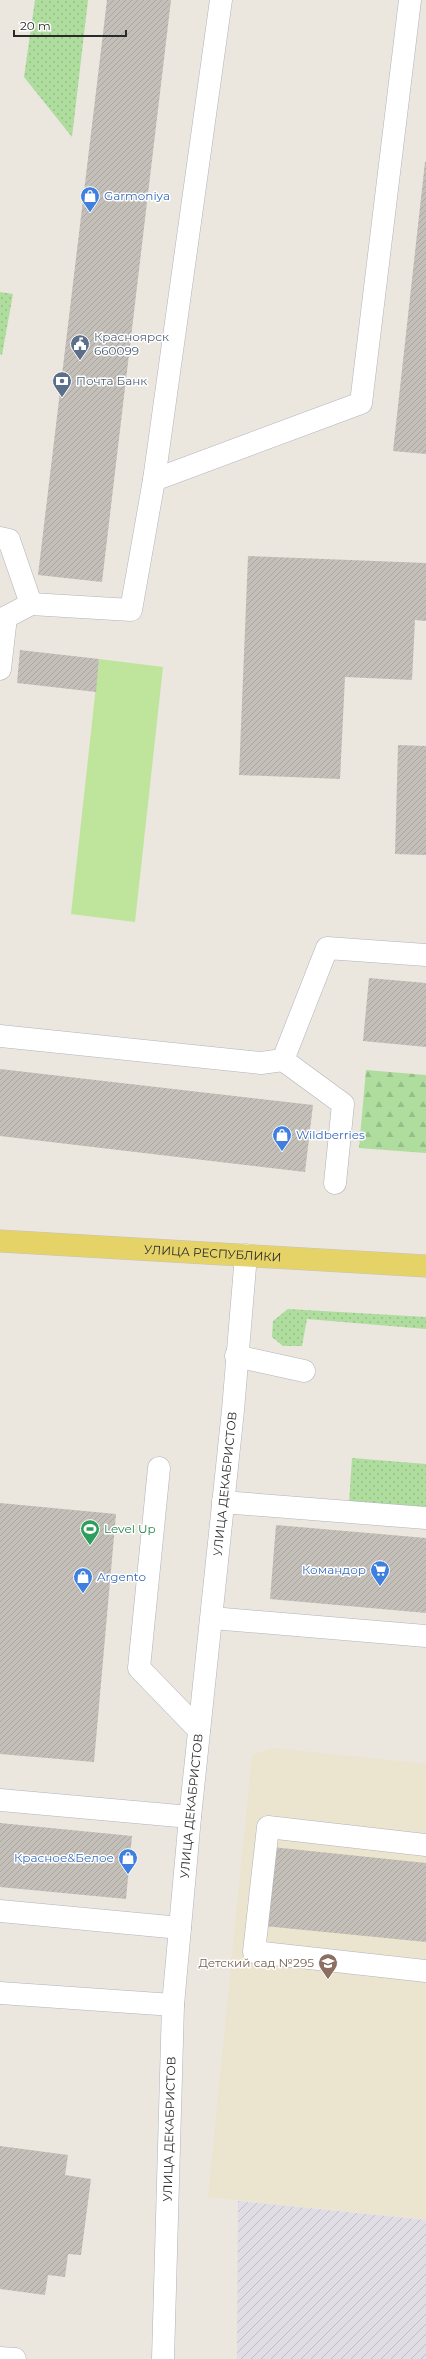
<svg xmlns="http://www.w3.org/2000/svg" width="426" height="2359" viewBox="0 0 426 2359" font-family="Montserrat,sans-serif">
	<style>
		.industrial { fill: url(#industrial-furrows) }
		.education { fill: #ebe4ce }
		.grass { fill: url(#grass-dots) }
		.forest { fill: url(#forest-firs) }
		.pitch { fill: #bfe49b }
		.building { fill: url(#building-hatch) }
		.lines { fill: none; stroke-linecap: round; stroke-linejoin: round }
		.minor-casing { stroke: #b1b2bd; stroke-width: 23 }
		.major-casing { stroke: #c3c3c3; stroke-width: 23 }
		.minor { stroke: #fff; stroke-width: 22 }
		.major { stroke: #e5d368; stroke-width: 22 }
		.labels { text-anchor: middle; stroke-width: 3; stroke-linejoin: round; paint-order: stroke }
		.shop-label { font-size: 12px; fill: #366cbe; stroke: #fff; text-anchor: start }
		.service-label { font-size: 12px; fill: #4e5e75; stroke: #fff; text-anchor: start }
		.street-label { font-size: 12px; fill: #2a2a2a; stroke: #fff }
		.leisure-label { font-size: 12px; fill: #27864d; stroke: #fff; text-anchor: start }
		.education-label { font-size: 12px; fill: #785e54; stroke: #fff; text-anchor: end }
	</style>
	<defs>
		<pattern id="industrial-furrows" width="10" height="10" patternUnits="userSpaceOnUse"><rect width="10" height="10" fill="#e0dde4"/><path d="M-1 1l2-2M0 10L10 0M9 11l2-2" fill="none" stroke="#c0bec4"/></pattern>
		<pattern id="grass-dots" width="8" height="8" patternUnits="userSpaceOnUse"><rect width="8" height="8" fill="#aedd9e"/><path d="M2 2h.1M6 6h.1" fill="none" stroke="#96be88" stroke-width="1.8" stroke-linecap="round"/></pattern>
		<pattern id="forest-firs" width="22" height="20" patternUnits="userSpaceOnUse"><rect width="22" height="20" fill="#aedd9e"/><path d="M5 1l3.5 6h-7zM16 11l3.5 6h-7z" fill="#96be88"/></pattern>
		<pattern id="building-hatch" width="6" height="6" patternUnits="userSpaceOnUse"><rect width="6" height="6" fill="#c4c0b9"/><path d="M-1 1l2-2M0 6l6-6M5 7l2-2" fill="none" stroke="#a9a59f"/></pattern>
	</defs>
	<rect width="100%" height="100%" fill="#ebe6de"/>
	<!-- industrial -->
	<path class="industrial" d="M238,2201L426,2220V2359H237Z"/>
	<!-- education -->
	<path class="education" d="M273,1748L426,1764V2219L208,2197L252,1755Z"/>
	<!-- grass -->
	<path class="grass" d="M35,0H88L72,137L24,77Z
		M0,292L13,294L2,355L0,354Z
		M288,1309L426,1317V1329L307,1319L302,1346H283L272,1337L273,1321Z
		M352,1458L426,1464V1511L349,1504Z"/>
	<!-- forest -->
	<path class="forest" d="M366,1070L426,1075V1153L359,1148Z"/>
	<!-- pitch -->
	<path class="pitch" d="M99,659L163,667L135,922L71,914Z"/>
	<!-- building -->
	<path class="building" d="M107,0H171L102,582L38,575Z
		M425,162H426V454L393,451Z
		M248,556L426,563V621L415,620L412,680L345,677L340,779L239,775Z
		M20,650L99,659L96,692L17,683Z
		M398,745L426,746V855L395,854Z
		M369,978L426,983V1047L363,1041Z
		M0,1069L313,1105L305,1172L0,1136Z
		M0,1503L116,1514L94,1762L0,1754Z
		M276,1525L426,1538V1613L270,1599Z
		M0,1823L132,1836L126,1899L0,1887Z
		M272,1847L426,1863V1942L264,1926Z
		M0,2146L68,2155L65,2175L91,2179L81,2255L68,2254L65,2277L48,2275L45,2295L0,2289Z"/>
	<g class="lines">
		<defs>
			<g id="minor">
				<path d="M154,480L361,403L410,0"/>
				<path d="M0,538L9,540L31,604L6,617L0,669"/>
				<path d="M31,604L131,610L154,480L221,0"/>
				<path d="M0,1036L261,1063L283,1060L327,948L426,955"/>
				<path d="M283,1060L343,1104L335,1183"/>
				<path d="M236,1356L304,1371"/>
				<path d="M159,1468L139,1668L199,1730"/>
				<path d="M223,1502L426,1518"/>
				<path d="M212,1618L426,1636"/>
				<path d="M0,1800L190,1817"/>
				<path d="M426,1845L268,1827L254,1952L426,1971"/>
				<path d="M0,1911L180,1928"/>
				<path d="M0,1993L173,2005"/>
				<path d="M0,2358L15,2359"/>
				<path id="s1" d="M163,2359L173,2005L190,1817L233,1410L246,1255"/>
			</g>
			<g id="major">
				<path id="s2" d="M0,1241L426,1266"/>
			</g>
		</defs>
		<!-- minor casing -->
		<use href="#minor" class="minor-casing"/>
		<!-- major casing -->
		<use href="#major" class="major-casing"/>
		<!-- minor -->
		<use href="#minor" class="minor"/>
		<!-- major -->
		<use href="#major" class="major"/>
	</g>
	<!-- icons -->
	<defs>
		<symbol id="shop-pin" viewBox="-11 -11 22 30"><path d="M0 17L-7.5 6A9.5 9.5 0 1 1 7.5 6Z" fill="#3f7fe0" stroke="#fff"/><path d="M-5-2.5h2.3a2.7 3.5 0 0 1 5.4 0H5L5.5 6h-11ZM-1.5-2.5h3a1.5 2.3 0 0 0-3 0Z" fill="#fff"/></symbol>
		<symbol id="civic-pin" viewBox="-11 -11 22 30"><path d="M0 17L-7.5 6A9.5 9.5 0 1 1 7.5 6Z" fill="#5c6f8a" stroke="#fff"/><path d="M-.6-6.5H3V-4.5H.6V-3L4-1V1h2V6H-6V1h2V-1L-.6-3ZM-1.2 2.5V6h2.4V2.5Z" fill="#fff"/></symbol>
		<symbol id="bank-pin" viewBox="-11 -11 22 30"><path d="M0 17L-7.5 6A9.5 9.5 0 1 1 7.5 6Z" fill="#5c6f8a" stroke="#fff"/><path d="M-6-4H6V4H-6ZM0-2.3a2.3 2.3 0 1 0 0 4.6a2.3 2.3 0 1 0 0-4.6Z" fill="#fff"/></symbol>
		<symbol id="stadium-pin" viewBox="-11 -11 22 30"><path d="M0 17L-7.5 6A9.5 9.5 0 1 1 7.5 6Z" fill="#2e9e5b" stroke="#fff"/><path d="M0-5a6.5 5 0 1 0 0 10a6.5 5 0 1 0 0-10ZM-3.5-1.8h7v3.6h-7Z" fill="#fff"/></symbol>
		<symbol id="supermarket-pin" viewBox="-11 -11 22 30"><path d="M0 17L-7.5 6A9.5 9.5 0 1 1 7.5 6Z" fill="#3f7fe0" stroke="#fff"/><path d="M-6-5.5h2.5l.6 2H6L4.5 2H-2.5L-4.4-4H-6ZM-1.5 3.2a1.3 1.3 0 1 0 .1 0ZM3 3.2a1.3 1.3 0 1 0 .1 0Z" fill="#fff"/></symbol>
		<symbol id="school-pin" viewBox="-11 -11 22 30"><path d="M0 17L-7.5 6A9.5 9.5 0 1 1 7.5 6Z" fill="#8d6e63" stroke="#fff"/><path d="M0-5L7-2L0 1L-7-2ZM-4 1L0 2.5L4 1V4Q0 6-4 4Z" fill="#fff"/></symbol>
	</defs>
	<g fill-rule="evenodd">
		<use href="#shop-pin" x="79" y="185" width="22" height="30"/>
		<use href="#civic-pin" x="69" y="333" width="22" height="30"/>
		<use href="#bank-pin" x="51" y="370" width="22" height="30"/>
		<use href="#shop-pin" x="271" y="1124" width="22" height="30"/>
		<use href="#stadium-pin" x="79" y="1518" width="22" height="30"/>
		<use href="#supermarket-pin" x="369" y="1559" width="22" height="30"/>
		<use href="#shop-pin" x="72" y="1566" width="22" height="30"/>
		<use href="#shop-pin" x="117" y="1847" width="22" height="30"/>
		<use href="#school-pin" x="317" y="1952" width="22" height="30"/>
	</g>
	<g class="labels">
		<!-- shop labels -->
		<g class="shop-label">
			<text x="104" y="200">Garmoniya</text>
			<text x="296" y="1139">Wildberries</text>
			<text x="366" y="1574" text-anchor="end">Командор</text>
			<text x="97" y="1581">Argento</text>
			<text x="114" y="1862" text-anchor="end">Красное&amp;Белое</text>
		</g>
		<!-- service labels -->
		<g class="service-label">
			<text x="94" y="341">Красноярск<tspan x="94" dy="14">660099</tspan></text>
			<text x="76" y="385">Почта Банк</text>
		</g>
		<!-- street labels -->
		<g class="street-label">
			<text dy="4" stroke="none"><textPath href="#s2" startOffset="213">УЛИЦА РЕСПУБЛИКИ</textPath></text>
			<text dy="4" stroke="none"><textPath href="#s1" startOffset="878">УЛИЦА ДЕКАБРИСТОВ</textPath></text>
			<text dy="4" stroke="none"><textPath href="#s1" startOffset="554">УЛИЦА ДЕКАБРИСТОВ</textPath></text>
			<text dy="4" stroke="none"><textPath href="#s1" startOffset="230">УЛИЦА ДЕКАБРИСТОВ</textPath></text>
		</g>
		<!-- leisure labels -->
		<g class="leisure-label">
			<text x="104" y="1533">Level Up</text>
		</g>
		<!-- education labels -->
		<g class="education-label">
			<text x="314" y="1967">Детский сад №295</text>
		</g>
	</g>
	<!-- scale -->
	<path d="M14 30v6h112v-6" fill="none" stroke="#2a2a2a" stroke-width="2"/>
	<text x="20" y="30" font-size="12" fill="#2a2a2a" stroke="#ffffff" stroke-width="3" paint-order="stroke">20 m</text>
</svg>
